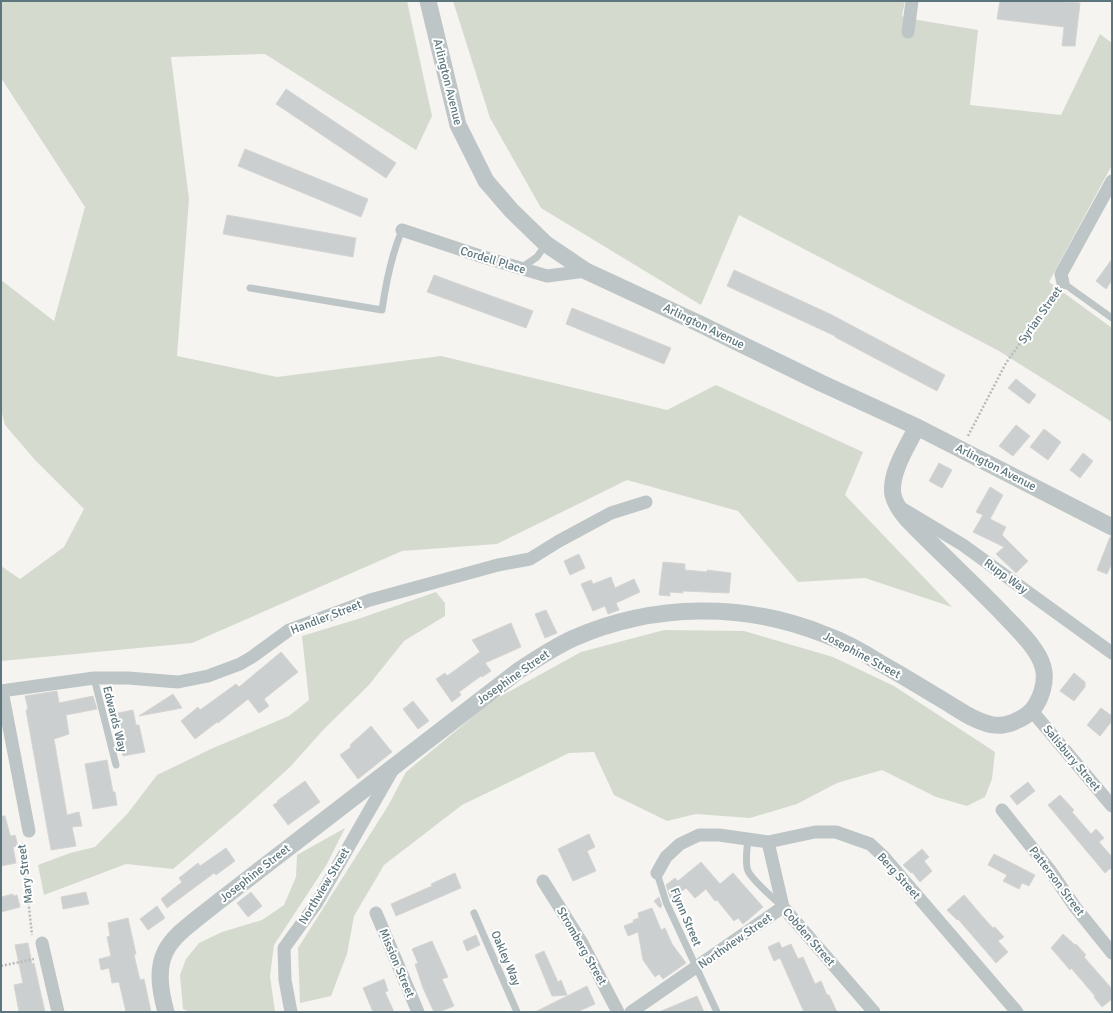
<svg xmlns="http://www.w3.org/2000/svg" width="1113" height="1013" viewBox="0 0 1113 1013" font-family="Signika,sans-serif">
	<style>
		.green { fill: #d5dacf }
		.building { fill: #cbcfd0; stroke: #d6d5d3 }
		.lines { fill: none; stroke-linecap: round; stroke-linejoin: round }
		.path { stroke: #b6bbbc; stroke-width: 2.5; stroke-dasharray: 2 2; stroke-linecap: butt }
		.service { stroke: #bec5c7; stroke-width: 7 }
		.minor { stroke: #bec5c7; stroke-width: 13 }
		.tertiary { stroke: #bec5c7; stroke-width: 17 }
		.labels { text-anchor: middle; stroke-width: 4; stroke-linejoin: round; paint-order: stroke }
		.street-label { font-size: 12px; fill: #5d767d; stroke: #fff }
	</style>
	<rect width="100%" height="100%" fill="#f5f4f0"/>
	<!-- green -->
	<path class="green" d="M1,1H407L432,116L416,150L265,54L171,57L189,199L177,356L277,377L441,356L667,410L716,385L863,452L845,495L952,607L865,578L798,582L738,511L627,480L497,544L402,551L192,643L1,661V566L20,579L64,547L84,509L35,460L5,425L1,409V280L54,321L85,207L1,78Z
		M453,1H905L902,16L906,18L978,30L970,105L1061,115L1100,34L1112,43V165L1049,282L1112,328V422L999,351L739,215L701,305L541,208L490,118Z
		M436,592L445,603V616L404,641L368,686L324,729L289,768L239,813L173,869L126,864L44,895L38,865L70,853L95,847L128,813L157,775L213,748L289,716L309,700L302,636L361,618Z
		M664,630L744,631L833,657L894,686L995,752L992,779L985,797L967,806L936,797L882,770L837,783L797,804L750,818L696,814L667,821L614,795L594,752L569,753L462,805L384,865L354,916L347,954L331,996L300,1003L298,948L388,806L406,772L492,701L581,652Z
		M345,828L327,864L274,945L270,976L275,1012H190L183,1009L180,975L186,959L199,943L222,932L262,920L284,905L296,877L297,855Z"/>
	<!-- building -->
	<path class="building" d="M1000,1H1054L1080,3L1075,46H1062L1064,27L997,19Z
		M286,89L396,163L386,178L276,104Z
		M245,149L368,199L361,217L238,166Z
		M227,215L356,238L353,257L223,234Z
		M1112,259V280L1106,289L1096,281Z
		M734,270L830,314L945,375L937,391L835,337V336L727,286Z
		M434,275L533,311L526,328L427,292Z
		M572,308L671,348L664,364L566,324Z
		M1016,379L1036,395L1029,404L1008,388Z
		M1016,425L1030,436L1013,456L999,446Z
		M1044,429L1061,442L1048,460L1030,447Z
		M1083,453L1093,461L1080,478L1070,470Z
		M939,463L952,470L942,488L929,481Z
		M990,487L1003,495L990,519L1006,527L1002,535L1028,561L1016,573L996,554L1004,547L973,532L983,515L976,512Z
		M1110,537H1112V563L1107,574L1097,570Z
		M579,554L585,568L570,575L564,561Z
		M663,562L685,564V570L707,572V570L731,573L729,593L683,591V593L670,592V596L659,595Z
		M611,577L615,588L634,579L640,592L616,603L619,610L608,614L605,606L593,611L581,584L591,580L593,584Z
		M546,610L557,633L545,638L535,614Z
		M511,623L521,647L485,663L491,671L482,677L481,676L459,692L461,695L452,702L436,679L445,673L447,676L480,652L472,640Z
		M281,652L298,672L264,699L269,706L259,713L248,699L218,723L217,722L195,739L181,721L198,707L200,710L236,684L239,687Z
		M1074,673L1085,682V687L1074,701L1060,691Z
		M57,691L59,703L93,696L97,709L66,715L69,734L54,739L67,815L79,812L82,826L72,827L76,846L51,850L26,710L28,709L25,696Z
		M173,694L182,708L139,716Z
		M413,701L429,721L418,729L403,709Z
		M1101,708L1112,716V721L1100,736L1087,725Z
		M133,710L136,725H139L145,752L123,756L117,725L115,726L113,714Z
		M371,726L392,752L358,779L340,755L351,747L350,745Z
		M107,760L113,792H115L117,805L93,809L85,764Z
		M305,781L320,802L288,825L273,805L278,802L277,801Z
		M1028,782L1035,791L1017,805L1010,796Z
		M1060,795L1074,810L1072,812L1091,834L1096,829L1104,838L1099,842L1112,857V867L1105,873L1048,805Z
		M1,816H5L10,835L11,836L15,835L18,846L13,847L16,863L1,866Z
		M589,834L595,847L587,851L596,871L573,881L558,849Z
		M226,848L235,861L216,875L214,873L167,908L161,899L182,882L179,878L198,863L200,866Z
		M922,849L929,857L924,861L932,871L920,882L912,872L911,873L903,865Z
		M994,854L1035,875L1029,886L1022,883L1019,889L1003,881L1007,875L988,865Z
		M701,862L720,884L733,873L763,907L743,924L738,918L734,921L717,900L715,901L706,889L695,898L686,888L671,900L666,885L675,878L678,881Z
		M455,873L461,888L396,916L391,904L432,886L431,884Z
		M86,892L89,904L63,909L61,897Z
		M251,892L262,906L248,917L237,903Z
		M13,894V896L17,895L20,907L1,912V897Z
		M964,895L983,917L993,928L995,927L1004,937L998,941L1008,952L996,963L958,919L957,920L947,910Z
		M659,897L662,906L660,908L654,901Z
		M157,906L165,918L148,930L140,919Z
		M652,908L661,930L665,928L672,944L686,963L663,979L659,974L655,977L643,960L638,932L628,936L624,926L634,922L633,920L639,918L638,913Z
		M128,918L136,954L134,955L140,980L144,979L151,1012H126L119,982L112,983L109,968L101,970L99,959L111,956L107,937L110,936L108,923Z
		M1063,934L1075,945L1076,944L1086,955L1084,957L1112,989V999L1102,1007L1094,997L1095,996L1071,968L1070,970L1051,948Z
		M476,935L480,945L467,951L463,941Z
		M432,941L448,977L442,979L454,1006L439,1012H434L423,988L415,964L418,963L412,949Z
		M779,942L782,948L791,944L798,959L803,957L815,984L821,981L827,995H829L837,1012H804L780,958L774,961L768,947Z
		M28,943L32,964L34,963L45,1012H19L14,985L23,983L15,945Z
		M544,951L558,982L561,980L567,995L552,996L535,955Z
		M384,979L388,991L385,992L394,1012H373L363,988Z
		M587,986L595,1004L577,1012H535Z
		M697,996L704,1012H659Z"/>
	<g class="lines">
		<!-- path -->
		<path class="path" d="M968,436L1006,363L1055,294
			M22,843L32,935
			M1,966L34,959"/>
		<!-- service -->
		<path class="service" d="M521,268L537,257L546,244
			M1063,283L1112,318
			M250,288L382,310C386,282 391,256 402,230
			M94,678L116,765
			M748,839C747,847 745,864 748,871C753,881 773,898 782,906
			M657,873L666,902L717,1012
			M474,913L517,1012"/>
		<!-- minor -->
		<path class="minor" d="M908,32L912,1
			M402,230L480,256L547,276L586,271
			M1063,283L1061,274L1112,181
			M903,509L963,545L1112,653
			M1,691L94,678H128L178,682L208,676L240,664L252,657L289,630L370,600L498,565L530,559L559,541L611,513L646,502
			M2,691L29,831
			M1032,711L1112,806
			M1002,810L1049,869L1075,907L1112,953
			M657,873L666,857L680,844L699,835H719L768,842L815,832H836L870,844L883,856L1017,1012
			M543,881L582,943L618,1012
			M783,907L874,1012
			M376,913L418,1012
			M42,943L58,1012
			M291,1012L285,980L284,948L316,904L392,771
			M631,1012L783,907L768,842"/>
		<!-- tertiary -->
		<path class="tertiary" d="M428,1L458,125L486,181L511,210L546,244L586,271L700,324L821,383L917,427L1112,527
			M166,1012C148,948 172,939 218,902L518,671C536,659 554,647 574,638C654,603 745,602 826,635C845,642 863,652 880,663C902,675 924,689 946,702C961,711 976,722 993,725C1006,727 1025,719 1033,709C1041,699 1047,681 1043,667C1038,648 1016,628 1002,613C971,581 938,551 907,519C901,512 895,504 893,495C889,474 908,445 917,427"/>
	</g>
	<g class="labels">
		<!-- street labels -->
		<g class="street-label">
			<text transform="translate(448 82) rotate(76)" y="4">Arlington Avenue</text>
			<text transform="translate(493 260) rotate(17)" y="4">Cordell Place</text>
			<text transform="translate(1040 315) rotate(-55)" y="4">Syrian Street</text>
			<text transform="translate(704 326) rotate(26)" y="4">Arlington Avenue</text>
			<text transform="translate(996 467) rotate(27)" y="4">Arlington Avenue</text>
			<text transform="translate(1006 576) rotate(36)" y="4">Rupp Way</text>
			<text transform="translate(326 617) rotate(-21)" y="4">Handler Street</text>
			<text transform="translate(862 655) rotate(28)" y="4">Josephine Street</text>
			<text transform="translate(513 677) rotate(-35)" y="4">Josephine Street</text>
			<text transform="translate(115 719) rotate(76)" y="4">Edwards Way</text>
			<text transform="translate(1072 758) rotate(50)" y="4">Salisbury Street</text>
			<text transform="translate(255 873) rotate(-38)" y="4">Josephine Street</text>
			<text transform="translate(25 874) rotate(-97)" y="4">Mary Street</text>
			<text transform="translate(899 876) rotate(48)" y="4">Berg Street</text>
			<text transform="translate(1057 881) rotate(53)" y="4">Patterson Street</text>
			<text transform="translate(324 886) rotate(-59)" y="4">Northview Street</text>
			<text transform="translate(686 917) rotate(67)" y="4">Flynn Street</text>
			<text transform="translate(809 937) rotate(49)" y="4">Cobden Street</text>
			<text transform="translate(735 941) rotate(-35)" y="4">Northview Street</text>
			<text transform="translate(582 946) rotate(60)" y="4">Stromberg Street</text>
			<text transform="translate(506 958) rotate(67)" y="4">Oakley Way</text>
			<text transform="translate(397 963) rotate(67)" y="4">Mission Street</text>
		</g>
	</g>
	<!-- border -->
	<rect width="1113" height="1013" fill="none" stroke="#5d767d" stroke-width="4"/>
</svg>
